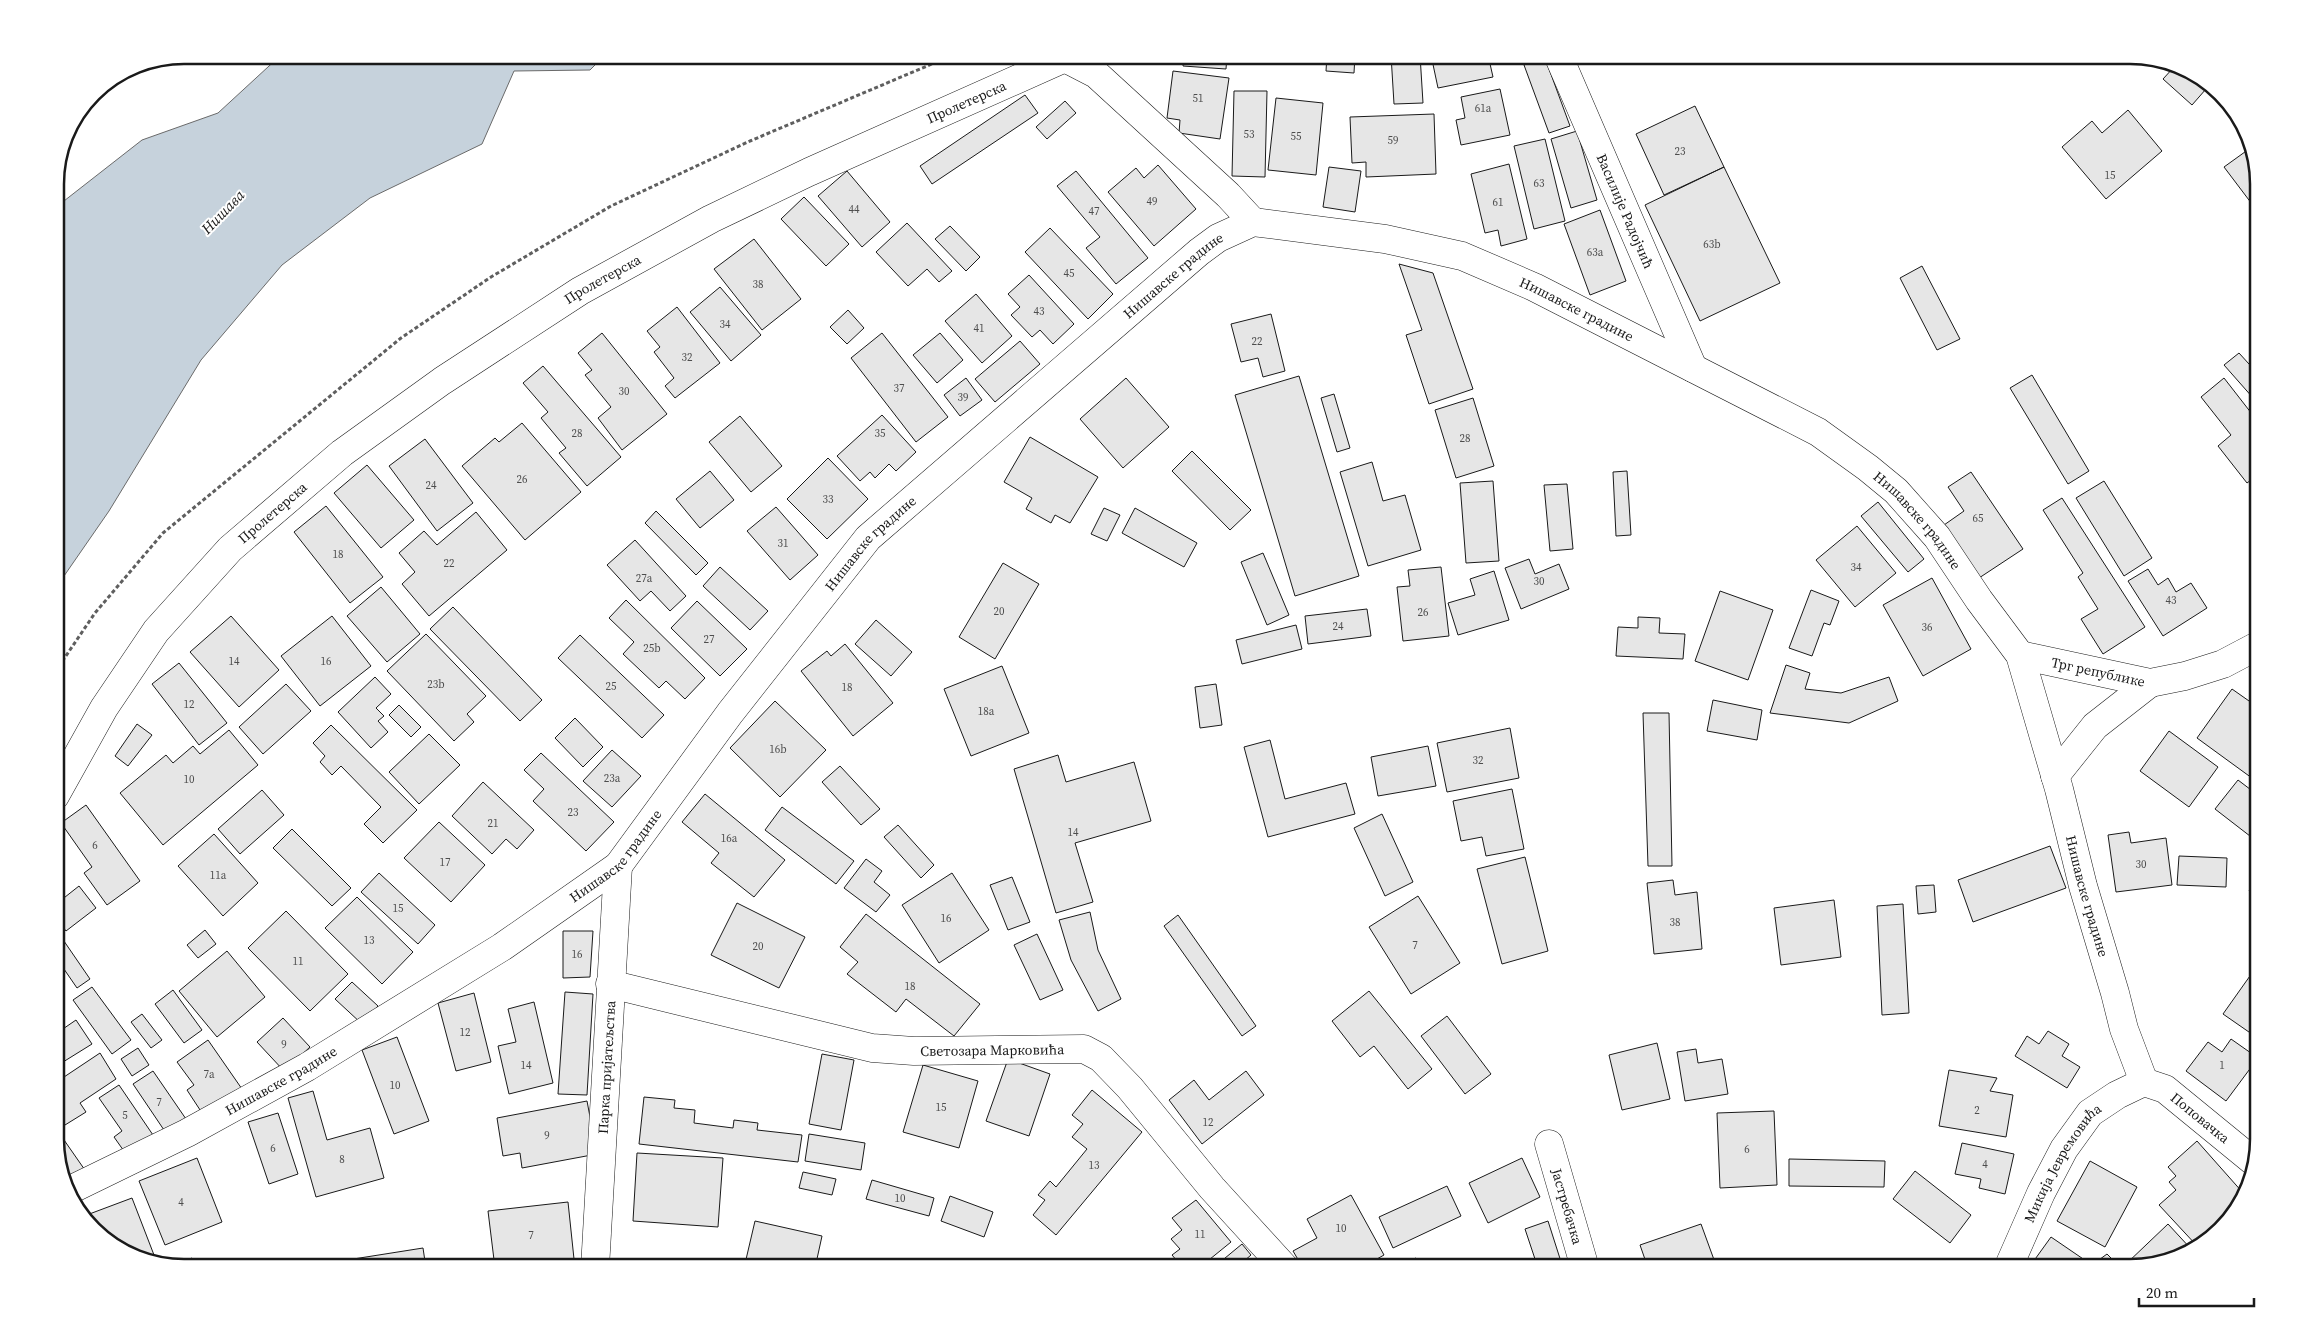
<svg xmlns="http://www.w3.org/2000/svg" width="2314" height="1323" viewBox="0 0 2314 1323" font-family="'Source Serif 4',serif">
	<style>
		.water { fill: #c6d2dc; stroke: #6a6a6a }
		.building { fill: #e6e6e6; stroke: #1a1a1a }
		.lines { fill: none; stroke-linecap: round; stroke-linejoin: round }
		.minor-casing { stroke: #1a1a1a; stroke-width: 29 }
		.tertiary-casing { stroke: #1a1a1a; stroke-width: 29 }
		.path { stroke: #5f5f5f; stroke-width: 3; stroke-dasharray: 4 2.5; stroke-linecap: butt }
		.minor { stroke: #fff; stroke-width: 28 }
		.tertiary { stroke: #fff; stroke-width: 28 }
		.labels { text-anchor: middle; stroke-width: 4; stroke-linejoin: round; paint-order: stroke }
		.number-label { font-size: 11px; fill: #4d4d4d }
		.street-label { font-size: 14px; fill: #1a1a1a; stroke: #fff }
		.water-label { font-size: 15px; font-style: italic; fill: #1a1a1a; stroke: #fff }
		.rim { fill: none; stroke: #1a1a1a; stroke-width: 2.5 }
	</style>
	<rect width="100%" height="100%" fill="#fff"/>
	<!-- water -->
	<path class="water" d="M281,55H605L590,70L514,71L482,144L370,198L282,265L201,360L109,511L55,589V208L142,140L218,113Z"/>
	<!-- building -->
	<path class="building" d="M1143,55H1168V63L1142,62Z
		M1184,55H1227L1226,69L1183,66Z
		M1327,55H1355L1354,73L1326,71Z
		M1391,55H1420L1423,103L1394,104Z
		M1431,55H1488L1493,77L1438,88Z
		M1545,58L1570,126L1549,133L1524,65Z
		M2144,59L2158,62L2153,67Z
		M2174,67L2185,69L2206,89L2192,105L2163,79Z
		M1173,71L1229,78L1220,139L1179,133L1180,120L1167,118Z
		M1500,89L1510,135L1461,145L1456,120L1465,118L1461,97Z
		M1234,91H1267L1265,177L1232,176Z
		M1025,95L1038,113L932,184L920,166Z
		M1276,98L1323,103L1316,175L1268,170Z
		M1065,101L1076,113L1047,139L1036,127Z
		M1695,106L1724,167L1664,195L1636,134Z
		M2128,110L2162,151L2106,199L2062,147L2092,121L2102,133Z
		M1434,114L1436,174L1366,177V162L1352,163L1350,117Z
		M1577,131L1597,200L1571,208L1551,139Z
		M1545,139L1565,221L1534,229L1514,146Z
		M2249,149L2259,175V179L2256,181L2259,186L2258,212L2224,167Z
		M1509,164L1527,239L1501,246L1498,230L1485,233L1471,174Z
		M1158,165L1196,209L1154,246L1108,192L1136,168L1144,178Z
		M1329,167L1361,171L1355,212L1323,207Z
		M1724,167L1780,283L1700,321L1645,205Z
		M847,171L890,222L862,247L818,196Z
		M1076,171L1148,258L1116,284L1086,248L1100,237L1057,186Z
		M804,197L849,244L826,266L781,219Z
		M1600,210L1626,281L1590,295L1564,224Z
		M907,223L952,271L939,282L927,269L908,286L876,252Z
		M950,226L980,257L966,271L935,239Z
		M1050,228L1113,294L1088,319L1025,252Z
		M754,239L801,299L762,330L714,269Z
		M1399,264L1433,273L1473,389L1429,404L1406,335L1422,330Z
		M1922,266L1960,339L1937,350L1900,278Z
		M1029,275L1074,324L1053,344L1040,330L1032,337L1011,315L1020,307L1008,294Z
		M720,287L761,335L731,361L690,312Z
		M976,294L1012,336L982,363L945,321Z
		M677,307L720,363L675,398L665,386L674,378L654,352L660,347L647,331Z
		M848,310L864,328L847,344L830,327Z
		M1271,314L1285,371L1263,377L1258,358L1241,362L1231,324Z
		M602,333L667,414L622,450L598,418L611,407L585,375L592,370L578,353Z
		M882,333L948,417L916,442L851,358Z
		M940,333L963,360L937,383L913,355Z
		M1020,341L1040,364L995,402L975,379Z
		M2239,353L2259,375V395L2254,399L2224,365Z
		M543,366L621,457L587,486L559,453L566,448L541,418L548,412L523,383Z
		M2032,375L2089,471L2068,484L2010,388Z
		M1299,376L1359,576L1295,596L1235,395Z
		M966,378L982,400L960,416L944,395Z
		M1126,378L1169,427L1123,468L1080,419Z
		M2224,378L2259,423V474L2247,483L2218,446L2231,435L2201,397Z
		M1334,394L1350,448L1337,452L1321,398Z
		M1473,398L1494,466L1456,478L1435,410Z
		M882,415L916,452L896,471L889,464L875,478L870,472L860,481L837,456Z
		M740,416L782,466L751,492L709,442Z
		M522,423L581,492L525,540L462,466L495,438L499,442Z
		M1030,437L1098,477L1070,523L1055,515L1051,523L1026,509L1032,498L1004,482Z
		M425,439L473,503L437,531L389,466Z
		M1192,451L1251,510L1230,530L1172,471Z
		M828,458L868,499L827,539L787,499Z
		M1372,462L1383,501L1405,495L1421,550L1368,566L1340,472Z
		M367,465L414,520L381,548L334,493Z
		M710,471L734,500L700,528L676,499Z
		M1627,471L1631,535L1616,536L1613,472Z
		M1971,472L2023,549L1979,578L1944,525L1964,511L1948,487Z
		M1493,481L1499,561L1466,563L1460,483Z
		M2104,481L2152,558L2124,576L2076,498Z
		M1567,484L1573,549L1550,551L1544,485Z
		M2062,498L2145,627L2103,654L2081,619L2098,609L2078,577L2083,573L2043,510Z
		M1878,502L1924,559L1908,572L1861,516Z
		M326,506L383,577L350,603L294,532Z
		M776,507L818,555L790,580L747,531Z
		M1104,508L1120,515L1107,541L1091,534Z
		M1135,508L1197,543L1184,567L1122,533Z
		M656,511L708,563L696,575L645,523Z
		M476,512L507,550L429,616L402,584L415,572L399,553L424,531L437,545Z
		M1857,526L1896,573L1855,607L1816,560Z
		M635,540L686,596L670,611L651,591L640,601L607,565Z
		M1263,553L1289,615L1267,625L1241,562Z
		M1529,559L1535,574L1559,564L1569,589L1521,609L1505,568Z
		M1003,563L1039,584L995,659L959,637Z
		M720,567L768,611L750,630L703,586Z
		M1441,567L1449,636L1403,641L1397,587L1410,586L1408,570Z
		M2148,569L2158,585L2168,578L2176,592L2191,583L2207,608L2163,636L2128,581Z
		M1494,571L1509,620L1458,635L1448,603L1475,595L1470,579Z
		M1932,578L1971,649L1923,676L1883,605Z
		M381,587L420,634L387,662L347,616Z
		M1811,590L1839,601L1830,625L1824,623L1812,656L1789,648Z
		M1720,591L1773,610L1748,680L1695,661Z
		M626,600L705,678L685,699L666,681L659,688L623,654L634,642L609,618Z
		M697,601L747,649L720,676L671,628Z
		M453,607L542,700L520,721L430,629Z
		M1367,609L1371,636L1308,644L1305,616Z
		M231,616L279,670L239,707L190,652Z
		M332,616L371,666L320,706L281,656Z
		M1638,617L1660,618L1659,633L1685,634L1683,659L1616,656L1618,627L1638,628Z
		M876,620L912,652L891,676L855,644Z
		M1296,625L1302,649L1242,664L1236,640Z
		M426,634L486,696L467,714L474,722L454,741L387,671Z
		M580,635L664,715L642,738L558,658Z
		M845,644L893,703L853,736L801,671L827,651L831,656Z
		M179,663L227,723L199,745L152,684Z
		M1786,665L1810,673L1805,689L1841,693L1889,677L1898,701L1849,723L1770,713Z
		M1002,666L1029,733L971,756L944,689Z
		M375,677L391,694L376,708L384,716L378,721L388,732L371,748L338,712Z
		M286,684L311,711L263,754L239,727Z
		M1216,684L1222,725L1200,728L1195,687Z
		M2232,689L2259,708V777L2256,781L2197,738Z
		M1713,700L1762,710L1757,740L1707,731Z
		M775,701L826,750L780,797L730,748Z
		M399,705L421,727L411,737L389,715Z
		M1643,713H1669L1672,866H1648Z
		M575,718L603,747L583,767L555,738Z
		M137,724L152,735L128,766L115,756Z
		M331,725L417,810L383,843L364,824L381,807L341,766L332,775L320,762L325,756L313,743Z
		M1510,728L1519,778L1447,792L1437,743Z
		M229,730L258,765L163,845L120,793L166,755L173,763L193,746L200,754Z
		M2169,731L2218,767L2189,807L2140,771Z
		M429,734L460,765L419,804L389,772Z
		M1270,740L1285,799L1346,783L1355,814L1268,837L1244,747Z
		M1428,746L1436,786L1378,796L1371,757Z
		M612,750L641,776L612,807L583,781Z
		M541,753L614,822L586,851L533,801L544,789L524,770Z
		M1058,755L1066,782L1134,762L1151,821L1075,843L1093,902L1056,913L1014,769Z
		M840,766L880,809L861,825L822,782Z
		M2238,780L2259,796V843L2215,809Z
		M483,782L534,830L517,849L506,839L492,854L452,816Z
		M1512,789L1524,849L1486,856L1482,837L1461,841L1453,801Z
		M262,790L284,815L240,854L218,829Z
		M705,794L785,860L754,897L711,863L719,853L682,822Z
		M86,805L140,881L107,905L84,873L92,867L61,823Z
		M782,807L854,861L836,884L765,830Z
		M1382,814L1413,882L1385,896L1354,828Z
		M439,822L485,865L451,902L404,858Z
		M898,825L934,865L921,878L884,837Z
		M292,829L351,888L332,906L273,848Z
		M2129,832L2131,843L2166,838L2172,885L2116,892L2108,835Z
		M214,834L258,883L223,916L178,866Z
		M2050,846L2066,888L1973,922L1958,880Z
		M2179,856L2227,858L2226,887L2177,885Z
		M1525,857L1548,951L1502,964L1477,869Z
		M866,859L882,871L874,882L890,895L876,912L844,888Z
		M379,873L435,925L418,944L361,892Z
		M952,873L989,930L939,963L902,905Z
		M2259,875V897L2249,891Z
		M1012,877L1030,922L1008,930L990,885Z
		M1673,880L1675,895L1697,892L1702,949L1654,954L1647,883Z
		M1934,885L1936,912L1918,914L1916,886Z
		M79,886L96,908L66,931L55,917V905Z
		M1418,896L1460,963L1411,994L1369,927Z
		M357,897L413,952L382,984L325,928Z
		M1834,900L1841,957L1781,965L1774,908Z
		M737,903L805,937L779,988L711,955Z
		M1903,904L1909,1013L1882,1015L1877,906Z
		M286,911L348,974L310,1011L248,948Z
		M1090,912L1098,950L1121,999L1098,1011L1071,960L1059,920Z
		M866,914L980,1004L954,1036L906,999L896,1012L847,974L858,962L840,947Z
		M1178,915L1256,1026L1242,1036L1164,926Z
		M55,928L90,979L77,988L55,956Z
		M205,930L216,944L198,958L187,945Z
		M563,931H593L590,977L563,978Z
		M1037,934L1063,990L1040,1000L1014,945Z
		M227,951L265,997L217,1037L179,991Z
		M2257,966L2259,967V1039L2223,1014Z
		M352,982L378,1006L362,1024L335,999Z
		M92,987L131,1040L112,1054L73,1000Z
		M173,990L202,1030L184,1043L155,1004Z
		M1369,991L1432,1069L1408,1089L1374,1046L1360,1057L1332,1021Z
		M565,992L593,994L587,1095L558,1094Z
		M474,993L491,1062L456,1071L438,1003Z
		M534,1002L553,1083L509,1094L498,1046L516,1042L508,1009Z
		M142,1014L162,1040L151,1048L131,1022Z
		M1447,1016L1491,1074L1465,1094L1421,1036Z
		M283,1018L310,1047L284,1071L257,1042Z
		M76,1020L92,1044L55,1067V1040L59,1038L57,1033Z
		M2048,1031L2069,1044L2062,1056L2080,1067L2067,1088L2015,1056L2027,1036L2039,1044Z
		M397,1037L429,1121L394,1134L362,1050Z
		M2231,1039L2258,1058L2226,1101L2186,1071L2208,1042L2222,1052Z
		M208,1040L242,1089L204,1116L187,1090L194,1085L177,1062Z
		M1657,1043L1670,1099L1622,1110L1609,1055Z
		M138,1048L149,1065L132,1076L121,1059Z
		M1696,1049L1698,1063L1722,1059L1728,1094L1685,1101L1677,1052Z
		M100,1053L116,1079L80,1103L86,1112L65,1125L55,1111V1083Z
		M822,1054L854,1060L841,1130L809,1124Z
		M1008,1059L1050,1074L1029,1136L986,1121Z
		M923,1065L978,1081L959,1148L903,1132Z
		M1949,1070L1997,1078L1990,1091L2013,1095L2006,1137L1939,1126Z
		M153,1071L186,1119L166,1133L133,1084Z
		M1246,1071L1264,1095L1202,1144L1169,1100L1194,1080L1209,1100Z
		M119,1085L153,1135L126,1154L114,1137L122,1131L99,1098Z
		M1092,1090L1142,1132L1056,1235L1033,1215L1045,1200L1038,1195L1050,1181L1056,1187L1087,1149L1072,1137L1083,1124L1072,1115Z
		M313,1091L327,1140L370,1128L384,1178L316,1197L288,1098Z
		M644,1097L675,1100L674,1108L695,1110L694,1123L733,1128L734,1120L758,1123L757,1130L802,1135L798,1162L639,1144Z
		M587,1101L597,1154L522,1168L520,1153L503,1156L497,1118Z
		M1774,1111L1777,1185L1720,1188L1717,1113Z
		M278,1113L298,1174L269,1184L248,1122Z
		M55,1127L87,1173L67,1187L55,1148Z
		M809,1134L865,1143L861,1170L805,1161Z
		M2197,1141L2244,1194L2242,1204L2198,1247L2159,1205L2176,1190L2169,1182L2176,1176L2168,1167Z
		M1962,1143L2014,1154L2005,1194L1979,1188L1981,1179L1955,1174Z
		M637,1153L723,1158L718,1227L633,1221Z
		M197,1158L222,1222L165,1245L139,1181Z
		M1522,1158L1540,1197L1488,1223L1469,1183Z
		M1789,1159L1885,1161L1884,1187L1789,1186Z
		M2090,1161L2137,1187L2105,1247L2057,1221Z
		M1915,1171L1971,1215L1950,1243L1893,1199Z
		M803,1172L836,1179L832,1195L799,1188Z
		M872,1180L934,1198L929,1216L866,1199Z
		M1447,1186L1461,1216L1393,1248L1379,1217Z
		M1351,1195L1384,1255L1361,1268H1303L1293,1251L1317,1238L1307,1219Z
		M950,1196L993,1212L984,1237L941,1221Z
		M132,1198L154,1255L147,1258L119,1251L84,1216Z
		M1196,1200L1231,1242L1199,1268H1183L1172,1255L1180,1249L1171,1239L1182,1230L1172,1218Z
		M568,1202L574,1259L495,1268L488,1211Z
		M755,1221L822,1236L815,1268H744Z
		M1548,1221L1563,1268H1538L1525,1229Z
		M1701,1224L1717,1268H1648L1640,1245Z
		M2168,1224L2192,1250L2190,1252L2130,1268L2126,1264Z
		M2051,1237L2092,1265L2107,1254L2121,1268H2042L2033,1262Z
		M1242,1244L1251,1255L1236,1268H1213Z
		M423,1248L426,1268H348L347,1260Z
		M192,1258L195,1268L172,1265Z
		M1416,1258L1420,1268H1389Z"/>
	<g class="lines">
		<defs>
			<g id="minor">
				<path id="s1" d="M1558,55L1693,368"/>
				<path id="s2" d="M2020,655L2150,683L2185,676L2223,664L2259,645"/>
				<path d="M2055,776L2095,726L2150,683"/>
				<path id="s3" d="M55,796L104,708L156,631L230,549L342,453L442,381L580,291L711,219L809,172L1065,58L1096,74L1228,195L1253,222"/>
				<path id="s4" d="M610,984L872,1048L914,1051L1084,1049L1101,1058L1130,1088L1212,1188L1285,1268"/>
				<path id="s5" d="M1549,1144L1585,1268"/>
				<path id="s6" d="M68,1191L187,1133L307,1067L502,947L618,866L730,713L868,538L1199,252L1218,238L1253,222L1385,239L1462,256L1534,287L1818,432L1868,468L1896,491L1937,537L1979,600L2020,655L2059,789L2083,886L2115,993L2124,1029L2144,1082"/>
				<path id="s7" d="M595,1268L618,866"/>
			</g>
			<g id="tertiary">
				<path id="s8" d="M2008,1268L2041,1193L2064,1149L2090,1113L2117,1095L2144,1082L2165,1089L2253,1161"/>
			</g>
		</defs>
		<!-- minor casing -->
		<use href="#minor" class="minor-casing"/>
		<!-- tertiary casing -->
		<use href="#tertiary" class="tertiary-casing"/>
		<!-- path -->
		<path class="path" d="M55,672L95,613L163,533L401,338L491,277L611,206L750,141L953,55"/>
		<!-- minor -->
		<use href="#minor" class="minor"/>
		<!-- tertiary -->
		<use href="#tertiary" class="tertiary"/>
	</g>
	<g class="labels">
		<!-- number labels -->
		<g class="number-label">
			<text x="1198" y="102">51</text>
			<text x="1483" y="112">61a</text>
			<text x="1249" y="138">53</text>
			<text x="1296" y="140">55</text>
			<text x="1393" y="144">59</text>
			<text x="1680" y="155">23</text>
			<text x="2110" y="179">15</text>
			<text x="1539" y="187">63</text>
			<text x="1152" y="205">49</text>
			<text x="1498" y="206">61</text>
			<text x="854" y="213">44</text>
			<text x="1094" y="215">47</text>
			<text x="1712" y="248">63b</text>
			<text x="1595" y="256">63a</text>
			<text x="1069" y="277">45</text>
			<text x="758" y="288">38</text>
			<text x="1039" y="315">43</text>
			<text x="725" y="328">34</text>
			<text x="979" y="332">41</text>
			<text x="1257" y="345">22</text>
			<text x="687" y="361">32</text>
			<text x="899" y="392">37</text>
			<text x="624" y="395">30</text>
			<text x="963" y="401">39</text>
			<text x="577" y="437">28</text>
			<text x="880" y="437">35</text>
			<text x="1465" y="442">28</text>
			<text x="522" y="483">26</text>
			<text x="431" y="489">24</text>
			<text x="828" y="503">33</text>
			<text x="1978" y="522">65</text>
			<text x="783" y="547">31</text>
			<text x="338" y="558">18</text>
			<text x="449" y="567">22</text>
			<text x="1856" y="571">34</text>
			<text x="644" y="582">27a</text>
			<text x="1539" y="585">30</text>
			<text x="2171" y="604">43</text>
			<text x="999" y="615">20</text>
			<text x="1423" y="616">26</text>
			<text x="1338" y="630">24</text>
			<text x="1927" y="631">36</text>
			<text x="709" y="643">27</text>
			<text x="652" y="652">25b</text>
			<text x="234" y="665">14</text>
			<text x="326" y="665">16</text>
			<text x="436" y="688">23b</text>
			<text x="611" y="690">25</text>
			<text x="847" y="691">18</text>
			<text x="189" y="708">12</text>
			<text x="986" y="715">18a</text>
			<text x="778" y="753">16b</text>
			<text x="1478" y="764">32</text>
			<text x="612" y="782">23a</text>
			<text x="189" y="783">10</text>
			<text x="573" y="816">23</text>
			<text x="493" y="827">21</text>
			<text x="1073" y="836">14</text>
			<text x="729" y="842">16a</text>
			<text x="95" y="849">6</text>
			<text x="445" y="866">17</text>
			<text x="2141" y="868">30</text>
			<text x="218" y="879">11a</text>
			<text x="398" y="912">15</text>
			<text x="946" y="922">16</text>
			<text x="1675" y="926">38</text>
			<text x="369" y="944">13</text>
			<text x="1415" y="949">7</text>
			<text x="758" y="950">20</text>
			<text x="577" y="958">16</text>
			<text x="298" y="965">11</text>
			<text x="910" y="990">18</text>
			<text x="465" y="1036">12</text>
			<text x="284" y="1048">9</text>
			<text x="526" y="1069">14</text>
			<text x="2222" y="1069">1</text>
			<text x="209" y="1078">7a</text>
			<text x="395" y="1089">10</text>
			<text x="159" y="1106">7</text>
			<text x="941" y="1111">15</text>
			<text x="1977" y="1114">2</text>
			<text x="125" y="1119">5</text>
			<text x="1208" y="1126">12</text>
			<text x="547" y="1139">9</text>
			<text x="273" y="1152">6</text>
			<text x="1747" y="1153">6</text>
			<text x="342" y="1163">8</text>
			<text x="1985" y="1168">4</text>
			<text x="1094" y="1169">13</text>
			<text x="900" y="1202">10</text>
			<text x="181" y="1206">4</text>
			<text x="1341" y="1232">10</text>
			<text x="1200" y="1238">11</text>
			<text x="531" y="1239">7</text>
		</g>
		<!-- street labels -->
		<g class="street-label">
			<text dy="5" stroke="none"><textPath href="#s3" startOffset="1170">Пролетерска</textPath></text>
			<text dy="5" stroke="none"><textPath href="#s1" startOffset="170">Василије Радојчић</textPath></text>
			<text dy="5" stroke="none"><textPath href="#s6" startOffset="1455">Нишавске градине</textPath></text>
			<text dy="5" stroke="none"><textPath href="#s3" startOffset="765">Пролетерска</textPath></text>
			<text dy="5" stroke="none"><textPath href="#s6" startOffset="1890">Нишавске градине</textPath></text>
			<text dy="5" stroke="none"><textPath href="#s3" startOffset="360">Пролетерска</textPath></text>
			<text dy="5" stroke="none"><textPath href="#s6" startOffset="2295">Нишавске градине</textPath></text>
			<text dy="5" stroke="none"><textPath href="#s6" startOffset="1050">Нишавске градине</textPath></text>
			<text dy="5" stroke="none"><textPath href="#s2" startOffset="80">Трг републике</textPath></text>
			<text dy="5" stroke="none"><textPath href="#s6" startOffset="645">Нишавске градине</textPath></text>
			<text dy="5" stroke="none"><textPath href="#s6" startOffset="2715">Нишавске градине</textPath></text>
			<text dy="5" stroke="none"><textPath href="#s4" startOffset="390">Светозара Марковића</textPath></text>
			<text dy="5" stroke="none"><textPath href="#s7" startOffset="201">Парка пријатељства</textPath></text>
			<text dy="5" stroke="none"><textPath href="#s6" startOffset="240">Нишавске градине</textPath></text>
			<text dy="5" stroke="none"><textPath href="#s8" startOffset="306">Поповачка</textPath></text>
			<text dy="5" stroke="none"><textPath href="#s8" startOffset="119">Микија Јевремовића</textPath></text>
			<text dy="5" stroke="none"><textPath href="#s5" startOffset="65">Јастребачка</textPath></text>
		</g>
		<!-- water labels -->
		<g class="water-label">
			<text transform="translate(223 212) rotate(-46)" y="5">Нишава</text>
		</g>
	</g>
	<!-- crop -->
	<path d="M0 0H2314V1323H0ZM184 64H2130A120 120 0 0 1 2250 184V1139A120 120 0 0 1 2130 1259H184A120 120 0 0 1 64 1139V184A120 120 0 0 1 184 64Z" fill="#fff" fill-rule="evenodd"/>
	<path class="rim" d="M184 64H2130A120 120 0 0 1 2250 184V1139A120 120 0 0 1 2130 1259H184A120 120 0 0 1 64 1139V184A120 120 0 0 1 184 64Z"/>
	<!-- scale -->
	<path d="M2139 1298v8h115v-8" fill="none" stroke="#1a1a1a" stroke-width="2.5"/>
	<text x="2146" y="1298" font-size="15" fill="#1a1a1a" stroke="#ffffff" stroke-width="4" paint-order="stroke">20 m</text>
</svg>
